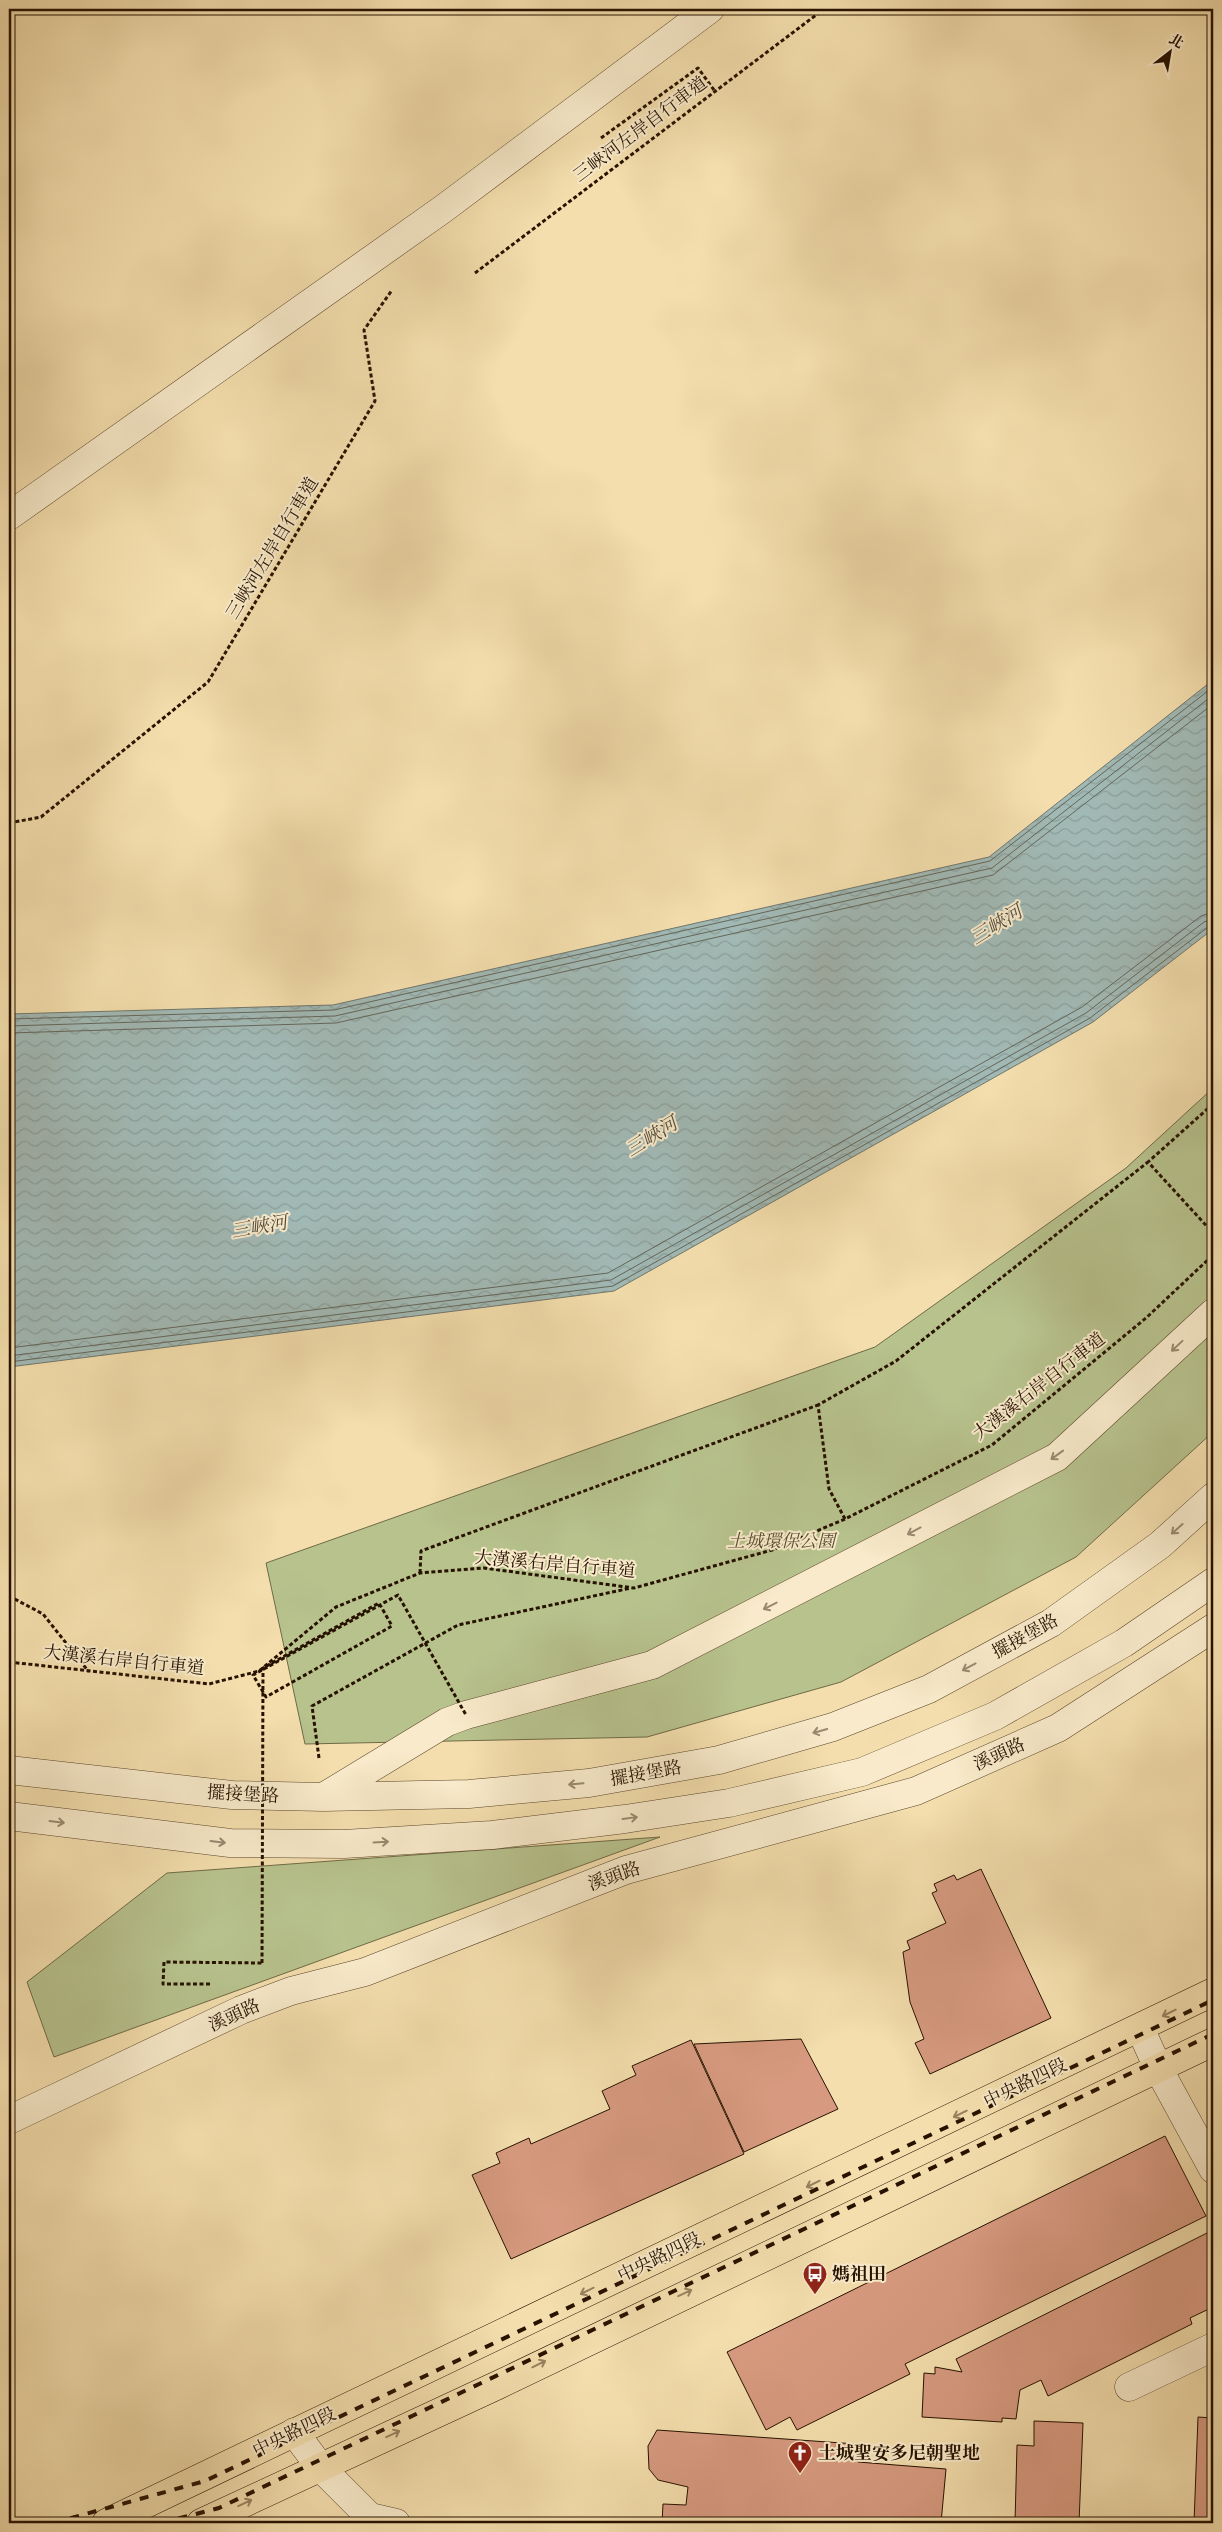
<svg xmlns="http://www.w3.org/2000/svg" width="1222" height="2532" viewBox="0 0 1222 2532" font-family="'Libre Bodoni','Noto Serif TC',serif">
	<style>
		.park { fill: #b7c28d; stroke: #6f6a46 }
		.water { fill: url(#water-waves); stroke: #70766d }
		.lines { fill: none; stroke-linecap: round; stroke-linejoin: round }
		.shore { stroke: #64665a; stroke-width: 1 }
		.building { fill: #d79a80; stroke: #271200 }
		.minor-casing { stroke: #5a452b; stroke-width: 29 }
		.major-casing { stroke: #271200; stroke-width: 29 }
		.path { stroke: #271200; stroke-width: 3; stroke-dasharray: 4 2.5; stroke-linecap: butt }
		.minor { stroke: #f8eaca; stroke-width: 28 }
		.major { stroke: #f4dead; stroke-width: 28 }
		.rail { stroke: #271200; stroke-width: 4; stroke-dasharray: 9 9; stroke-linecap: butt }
		.path-bridge { stroke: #271200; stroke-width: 3; stroke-dasharray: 4 2.5; stroke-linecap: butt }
		.oneway { stroke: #9a896f }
		.oneway2 { stroke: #98825f }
		.labels { text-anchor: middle; stroke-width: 4; stroke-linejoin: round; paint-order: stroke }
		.street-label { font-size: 18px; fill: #271200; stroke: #f8eaca }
		.park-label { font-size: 18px; font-style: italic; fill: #595031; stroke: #f8eaca }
		.poi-label { font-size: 18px; font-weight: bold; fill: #271200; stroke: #f8eaca; text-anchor: start }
		.water-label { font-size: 19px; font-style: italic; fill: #524c3f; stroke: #f8eaca }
	</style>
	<defs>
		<pattern id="water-waves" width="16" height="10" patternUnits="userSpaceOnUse" patternTransform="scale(1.25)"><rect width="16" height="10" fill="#a1b9b5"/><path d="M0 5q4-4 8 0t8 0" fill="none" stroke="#8b9e9a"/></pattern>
	</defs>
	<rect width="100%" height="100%" fill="#f4dead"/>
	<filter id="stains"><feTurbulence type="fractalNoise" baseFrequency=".004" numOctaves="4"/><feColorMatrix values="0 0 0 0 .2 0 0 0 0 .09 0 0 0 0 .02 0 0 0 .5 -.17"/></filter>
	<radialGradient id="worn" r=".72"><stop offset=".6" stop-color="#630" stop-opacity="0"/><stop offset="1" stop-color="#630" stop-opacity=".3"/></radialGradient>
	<!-- park -->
	<path class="park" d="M1213,1088V1432L1076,1557L841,1682L647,1737L305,1744L266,1563L875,1347L1126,1168Z
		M660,1837L54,2057L27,1982L167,1873Z"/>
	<!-- water -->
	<path class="water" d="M1213,680V929L1093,1022L614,1291L9,1367V1014L333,1005L989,857Z"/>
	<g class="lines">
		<!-- shore -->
		<path class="shore" d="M9,1019L334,1010L990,861L1213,687
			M9,1026L335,1016L992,868L1213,695
			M9,1033L336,1023L993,875L1213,704
			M9,1348L608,1273L1082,1007L1201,916L1213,912
			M9,1356L611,1280L1086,1013L1204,922L1213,919
			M9,1362L613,1286L1090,1018L1208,927L1213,926"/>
	</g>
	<!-- building -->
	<path class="building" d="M981,1869L1051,2018L930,2074L915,2043L924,2039L910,2002L903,1952L910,1949L907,1941L946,1923L932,1893L937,1891L934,1884L954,1875L957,1880Z
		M801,2039L838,2109L744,2152L694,2044Z
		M691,2040L744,2154L511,2259L472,2175L500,2163L496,2153L529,2138L531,2144L610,2109L602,2091L636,2075L632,2066Z
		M1165,2136L1206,2216L905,2364L910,2374L797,2430L790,2417L766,2430L727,2352Z
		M1211,2231L1213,2235V2307L1190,2318L1192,2324L1048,2396L1041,2380L1020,2390L1016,2419L1002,2418V2422L922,2417L924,2373L935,2374V2367L962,2372L956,2359Z
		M1198,2417L1213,2418V2523H1194Z
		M1034,2421L1083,2423L1079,2523H1015L1017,2445L1034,2446Z
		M657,2430L856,2444L858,2462L946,2469L941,2523H662L663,2504L686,2505L688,2487L658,2480L649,2469L648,2446Z"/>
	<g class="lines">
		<defs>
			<path id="minor" d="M9,516L443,209L710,9
				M9,1770L232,1795L324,1797L469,1794L589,1783L719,1760L833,1727L929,1689L1051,1623L1160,1545L1213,1497
				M325,1796L447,1722L466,1715L652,1665L1057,1457L1213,1313
				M9,1816L230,1843L344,1844L492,1835L625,1819L729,1803L862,1772L995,1716L1124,1643L1213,1582
				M1140,2028L1158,2068L1213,2169
				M9,2120L241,2010L291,1991L365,1972L626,1870L916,1791L1058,1728L1213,1628
				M1129,2387L1213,2347
				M294,2432L321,2468L370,2517L396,2523"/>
			<path id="major" d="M106,2523L1213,1992
				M201,2523L498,2385L1213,2042"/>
		</defs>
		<!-- minor casing -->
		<use href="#minor" class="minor-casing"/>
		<!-- major casing -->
		<use href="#major" class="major-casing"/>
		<!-- path -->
		<path class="path" d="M601,138L698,68L714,90
			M475,273L824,9
			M9,823L41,817L208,682L375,401L364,330L392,290
			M1213,1104L1148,1162L1213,1233
			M845,1519L829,1489L818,1405L896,1361L1148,1162
			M420,1573L421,1551L818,1405
			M9,1596L43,1614L89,1672
			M9,1662L209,1684L259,1671L336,1607L420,1573L484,1568L634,1588L772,1550L845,1519L992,1445L1146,1318L1213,1255
			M319,1758L312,1706L458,1625L631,1588
			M210,1984H163L164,1962L262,1963"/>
		<!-- minor -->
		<use href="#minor" class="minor"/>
		<!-- major -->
		<use href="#major" class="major"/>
		<!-- rail -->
		<path class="rail" d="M53,2523L205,2481L1213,2000
			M161,2523L219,2508L1213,2034"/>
		<!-- path-bridge -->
		<path class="path-bridge" d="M262,1963L263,1668L379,1603L392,1626L266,1697L253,1675L398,1595L466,1715"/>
	</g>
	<!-- one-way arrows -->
	<defs><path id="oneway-shaft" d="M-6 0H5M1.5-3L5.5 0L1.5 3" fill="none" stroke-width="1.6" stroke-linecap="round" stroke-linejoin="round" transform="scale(1.25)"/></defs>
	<g class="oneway">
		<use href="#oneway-shaft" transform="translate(1177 1346) rotate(137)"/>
		<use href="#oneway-shaft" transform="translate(1057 1455) rotate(144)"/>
		<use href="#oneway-shaft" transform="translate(1177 1529) rotate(138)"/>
		<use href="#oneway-shaft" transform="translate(914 1531) rotate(152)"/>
		<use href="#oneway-shaft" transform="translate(770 1606) rotate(153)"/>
		<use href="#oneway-shaft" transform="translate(969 1667) rotate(152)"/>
		<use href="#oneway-shaft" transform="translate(820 1731) rotate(164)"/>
		<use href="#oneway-shaft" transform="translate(576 1784) rotate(175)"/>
		<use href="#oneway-shaft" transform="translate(630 1818) rotate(-8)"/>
		<use href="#oneway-shaft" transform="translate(57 1822) rotate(7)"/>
		<use href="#oneway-shaft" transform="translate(218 1842) rotate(7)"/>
		<use href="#oneway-shaft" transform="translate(381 1842) rotate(-3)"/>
	</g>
	<g class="oneway2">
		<use href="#oneway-shaft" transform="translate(1169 2013) rotate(154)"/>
		<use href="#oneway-shaft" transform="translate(960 2114) rotate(154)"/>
		<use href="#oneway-shaft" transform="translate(813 2184) rotate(154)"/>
		<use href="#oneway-shaft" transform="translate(587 2291) rotate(154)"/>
		<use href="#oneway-shaft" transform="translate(685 2293) rotate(-25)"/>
		<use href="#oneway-shaft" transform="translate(539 2364) rotate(-26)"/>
		<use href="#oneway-shaft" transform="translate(393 2434) rotate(-25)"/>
		<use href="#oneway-shaft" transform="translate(245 2503) rotate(-25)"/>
	</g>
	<!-- icons -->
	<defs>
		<symbol id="bus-pin" viewBox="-11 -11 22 30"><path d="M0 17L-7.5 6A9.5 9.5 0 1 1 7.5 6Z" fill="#8f2418" stroke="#f8eaca"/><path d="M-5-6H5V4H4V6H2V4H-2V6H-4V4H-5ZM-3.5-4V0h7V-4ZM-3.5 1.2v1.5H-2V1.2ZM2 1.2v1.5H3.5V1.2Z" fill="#fff"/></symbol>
		<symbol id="church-pin" viewBox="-11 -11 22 30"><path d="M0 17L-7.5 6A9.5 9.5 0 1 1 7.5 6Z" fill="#8f2418" stroke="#f8eaca"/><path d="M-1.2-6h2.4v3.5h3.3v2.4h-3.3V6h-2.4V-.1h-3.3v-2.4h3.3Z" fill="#fff"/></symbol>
	</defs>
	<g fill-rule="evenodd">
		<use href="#bus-pin" x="801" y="2260" width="28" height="38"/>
		<use href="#church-pin" x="786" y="2439" width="28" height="38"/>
	</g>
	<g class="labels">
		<!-- street labels -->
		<g class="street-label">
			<text transform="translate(640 129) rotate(-37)" y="6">三峽河左岸自行車道</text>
			<text transform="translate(272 548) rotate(-59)" y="6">三峽河左岸自行車道</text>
			<text transform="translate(1039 1386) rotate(-38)" y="6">大漢溪右岸自行車道</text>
			<text transform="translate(555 1564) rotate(5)" y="6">大漢溪右岸自行車道</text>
			<text transform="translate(1025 1636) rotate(-29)" y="6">擺接堡路</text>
			<text transform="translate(124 1660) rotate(6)" y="6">大漢溪右岸自行車道</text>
			<text transform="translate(999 1754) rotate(-24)" y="6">溪頭路</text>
			<text transform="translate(646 1773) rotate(-10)" y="6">擺接堡路</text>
			<text transform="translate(243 1794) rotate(3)" y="6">擺接堡路</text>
			<text transform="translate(614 1876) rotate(-19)" y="6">溪頭路</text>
			<text transform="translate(234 2015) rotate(-24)" y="6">溪頭路</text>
			<text transform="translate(1025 2083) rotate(-26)" y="6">中央路四段</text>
			<text transform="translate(659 2257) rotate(-26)" y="6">中央路四段</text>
			<text transform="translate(294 2432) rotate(-26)" y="6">中央路四段</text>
		</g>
		<!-- park labels -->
		<g class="park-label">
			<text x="781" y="1547">土城環保公園</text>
		</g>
		<!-- poi labels -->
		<g class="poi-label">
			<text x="832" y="2280">媽祖田</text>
			<text x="818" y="2459">土城聖安多尼朝聖地</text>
		</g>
		<!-- water labels -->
		<g class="water-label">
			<text transform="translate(996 924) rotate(-32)" y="7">三峽河</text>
			<text transform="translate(651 1136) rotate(-32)" y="7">三峽河</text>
			<text transform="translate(259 1226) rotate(-10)" y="7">三峽河</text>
		</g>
	</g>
	<!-- margin -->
	<rect width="1222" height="2532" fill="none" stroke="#f4dead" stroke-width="30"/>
	<rect x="10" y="10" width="1202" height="2512" fill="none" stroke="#271200" stroke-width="2.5"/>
	<rect x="15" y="15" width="1192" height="2502" fill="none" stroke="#271200"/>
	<!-- north arrow -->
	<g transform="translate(1170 52) rotate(31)" stroke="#f8eaca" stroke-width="4" paint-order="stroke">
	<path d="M0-4L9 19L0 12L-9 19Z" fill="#271200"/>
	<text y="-8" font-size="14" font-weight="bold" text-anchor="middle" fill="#271200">北</text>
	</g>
	<rect width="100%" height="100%" filter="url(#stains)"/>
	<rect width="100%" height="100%" fill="url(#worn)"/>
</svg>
